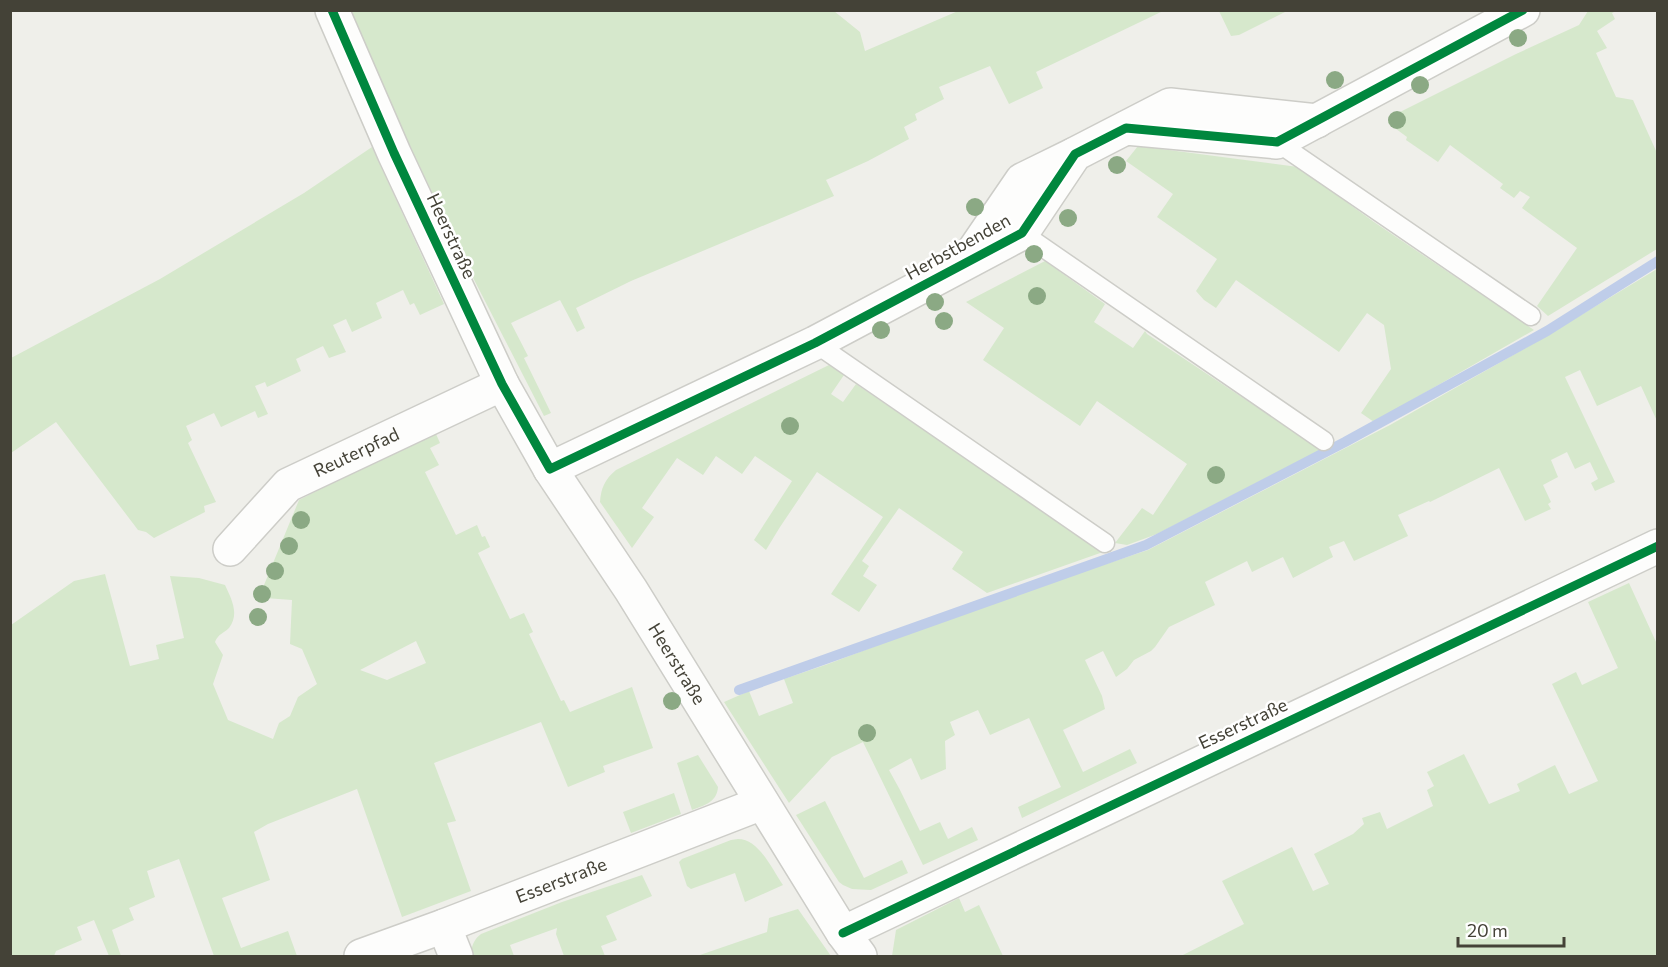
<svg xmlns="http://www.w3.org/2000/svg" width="1668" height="967" viewBox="0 0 1668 967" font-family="Commissioner,sans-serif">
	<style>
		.green { fill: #d6e8cc; fill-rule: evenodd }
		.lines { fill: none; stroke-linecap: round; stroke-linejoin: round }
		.stream { stroke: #bfcde9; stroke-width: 10 }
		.service-casing { stroke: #cdcdc8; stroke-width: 21 }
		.minor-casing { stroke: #cdcdc8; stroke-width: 36 }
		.service { stroke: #fdfdfc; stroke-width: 18 }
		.minor { stroke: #fdfdfc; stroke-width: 33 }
		.cycleway-casing { stroke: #fff; stroke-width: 13 }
		.cycleway { stroke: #00873e; stroke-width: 9 }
		.tree { fill: #8ba984 }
		.labels { text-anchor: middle; stroke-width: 5; stroke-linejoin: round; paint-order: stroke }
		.street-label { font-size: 18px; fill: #444237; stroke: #fff }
	</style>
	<rect width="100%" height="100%" fill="#efefea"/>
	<!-- green -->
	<path class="green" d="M348,11H834L860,32L865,51L958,11H1163L1036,72L1043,88L1009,104L990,66L939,87L944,99L915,114L917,120L904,127L909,139L868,161L826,180L834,196L631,281L576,308L585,328L577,332L560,300L511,323L528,356L524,358L551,413L544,416L466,264L389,102Z
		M1219,11H1287L1239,35L1231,36Z
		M1588,11H1616L1612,13L1615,19L1597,31L1607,48L1596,53L1616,97L1633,100L1657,153V249L1548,316L1537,306L1577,248L1522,208L1530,197L1520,191L1514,198L1500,188L1503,184L1450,145L1438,162L1406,140L1407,137L1388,123L1392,116L1516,54L1579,25Z
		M1138,146L1298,167L1374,222L1534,330L1374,422L1361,413L1391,369L1384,325L1367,313L1339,352L1236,280L1216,308L1204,300L1196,291L1217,259L1157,217L1173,194L1126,161Z
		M372,147L444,304L420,315L414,303L410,305L403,290L376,303L382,318L352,332L346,319L333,325L346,352L329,358L323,346L296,359L301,371L267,387L265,382L255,386L268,414L258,418L255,411L221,427L214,413L186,426L192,440L188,443L216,502L204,506L205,512L154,538L146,532L138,530L56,422L11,453V358L160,279L304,193Z
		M1045,261L1105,304L1094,322L1133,348L1145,331L1147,334L1321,450L1157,534L1127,545L1115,543L1142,508L1153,515L1187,464L1097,401L1080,426L983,360L1004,328L966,302Z
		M1657,269V421L1641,386L1597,406L1580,370L1565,377L1615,482L1595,491L1591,483L1598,479L1590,462L1575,469L1567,452L1551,460L1558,477L1543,485L1551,502L1548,504L1551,509L1525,521L1499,468L1430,502L1429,501L1398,515L1408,536L1354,561L1344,541L1329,547L1333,557L1293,578L1283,557L1252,572L1247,561L1205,582L1215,605L1169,627L1155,647L1151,651L1134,660L1127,669L1116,677L1103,651L1085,660L1102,696L1105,709L1063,730L1083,772L1130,749L1137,763L1022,818L1018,807L1061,787L1029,718L990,735L978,710L950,722L955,735L945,741L946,769L921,780L911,758L889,770L900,790L920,831L940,822L948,839L972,827L978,840L923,865L863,742L832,757L789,803L724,702L749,691L759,716L793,703L784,679L828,664L989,603L1148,550L1390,425L1543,338Z
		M829,365L844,375L831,394L843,402L856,384L1103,552L987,593L952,569L963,552L899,508L862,561L869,566L863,576L877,585L859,612L831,594L883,517L817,472L780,527L766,550L754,540L792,481L755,456L742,474L716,456L703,475L677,458L642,508L654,517L632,548L600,502C601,488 605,479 616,470Z
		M436,434L440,443L430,448L439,465L425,472L456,535L477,525L482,537L485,536L490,547L478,553L510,619L524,613L533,632L529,634L561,701L564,700L570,712L632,687L653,748L603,766L605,772L568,787L541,722L434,763L456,821L447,823L471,891L402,917L357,789L268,824L254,832L270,880L222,898L241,948L288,931L297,956H214L179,859L147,871L155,897L129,908L134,920L112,930L121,956H109L94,920L77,927L82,940L56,951L54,956H11V625L74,581L105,574L130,666L159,659L156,645L184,638L170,576L199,578L225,585C231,598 240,614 229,628C224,633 218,634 215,642L223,655L213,684L228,720L273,739L279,723L290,716L298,697L317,684L302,649L290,644L292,600L265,598L264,585L299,500L338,480ZM416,641L426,663L387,680L360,670Z
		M1629,583L1657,644V956H1181L1244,924L1222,881L1292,847L1313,891L1329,884L1314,854L1353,834L1364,824L1362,818L1380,812L1387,829L1433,806L1427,790L1434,786L1427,772L1464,754L1489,804L1520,791L1517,784L1555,765L1569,794L1598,781L1552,684L1576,672L1582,685L1618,668L1588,602Z
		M698,755L718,787C717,802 705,805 692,810L677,763Z
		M674,793L681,814L631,833L623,812Z
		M825,801L864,878L902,860L908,873L871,890L852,889L843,885L839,882L796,815Z
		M738,839C759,839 772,869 783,885L745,902L735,873L691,889L687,886L679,862L682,859L731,840Z
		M642,875L652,896L606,916L617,940L601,946L605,956H564L556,934L557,928L510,945L514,956H472C470,948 474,939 481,934L562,902Z
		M959,898L965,912L979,905L1003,956H892L896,930Z
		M798,909L831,956H697L767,932L769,918Z"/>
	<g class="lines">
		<!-- stream -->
		<path class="stream" d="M739,690L1146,545L1345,442L1547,331L1658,261"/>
		<defs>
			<path id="service" d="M1277,142L1531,316
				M1022,233L1324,441
				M815,343L1105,543"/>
			<g id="minor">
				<path id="s1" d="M332,10L394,153L502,384L550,469L631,590L843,933L860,956"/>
				<path d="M1126,128L1277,142L1523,10"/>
				<path d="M968,259L1022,180L1073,155"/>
				<path d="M550,469L815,343L1022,233L1075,154L1170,105L1317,121"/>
				<path id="s2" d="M230,549L288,485L502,384"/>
				<path d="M444,926L456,956"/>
				<path d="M843,933L1658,546"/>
				<path id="s3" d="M361,956L444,926L762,803"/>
			</g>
		</defs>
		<!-- service casing -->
		<use href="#service" class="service-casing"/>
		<!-- minor casing -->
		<use href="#minor" class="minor-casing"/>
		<!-- service -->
		<use href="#service" class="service"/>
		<!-- minor -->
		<use href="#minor" class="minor"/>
		<defs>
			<path id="cycleway" d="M332,10L394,153L502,384L550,469L815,343L1022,233L1075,154L1126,128L1277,142L1523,10
				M843,933L1658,546"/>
		</defs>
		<!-- cycleway casing -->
		<use href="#cycleway" class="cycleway-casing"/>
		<!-- cycleway -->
		<use href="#cycleway" class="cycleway"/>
	</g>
	<!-- trees -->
	<g class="tree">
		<circle cx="1518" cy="38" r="9"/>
		<circle cx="1335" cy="80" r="9"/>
		<circle cx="1420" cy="85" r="9"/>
		<circle cx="1397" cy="120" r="9"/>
		<circle cx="1117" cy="165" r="9"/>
		<circle cx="975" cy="207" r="9"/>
		<circle cx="1068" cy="218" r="9"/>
		<circle cx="1034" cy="254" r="9"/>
		<circle cx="1037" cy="296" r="9"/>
		<circle cx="935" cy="302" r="9"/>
		<circle cx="944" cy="321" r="9"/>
		<circle cx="881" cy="330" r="9"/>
		<circle cx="790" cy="426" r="9"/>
		<circle cx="1216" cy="475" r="9"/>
		<circle cx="301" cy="520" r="9"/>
		<circle cx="289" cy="546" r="9"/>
		<circle cx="275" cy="571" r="9"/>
		<circle cx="262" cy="594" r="9"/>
		<circle cx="258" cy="617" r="9"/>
		<circle cx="672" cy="701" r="9"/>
		<circle cx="867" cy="733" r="9"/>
	</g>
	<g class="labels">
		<!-- street labels -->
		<g class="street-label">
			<text transform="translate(451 236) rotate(65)" y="6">Heerstraße</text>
			<text transform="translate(958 247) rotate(-29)" y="6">Herbstbenden</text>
			<text dy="6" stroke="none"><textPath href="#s2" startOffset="162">Reuterpfad</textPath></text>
			<text dy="6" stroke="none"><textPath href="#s1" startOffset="741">Heerstraße</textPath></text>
			<text transform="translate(1243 724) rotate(-25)" y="6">Esserstraße</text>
			<text dy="6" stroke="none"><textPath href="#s3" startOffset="214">Esserstraße</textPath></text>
		</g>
	</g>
	<!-- border -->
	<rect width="1668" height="967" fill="none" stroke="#444237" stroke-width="24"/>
	<!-- scale -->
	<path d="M1458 937v9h106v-9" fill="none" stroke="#444237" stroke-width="3"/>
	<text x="1467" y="937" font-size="18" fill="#444237" stroke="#ffffff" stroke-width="4.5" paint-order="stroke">20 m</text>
</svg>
